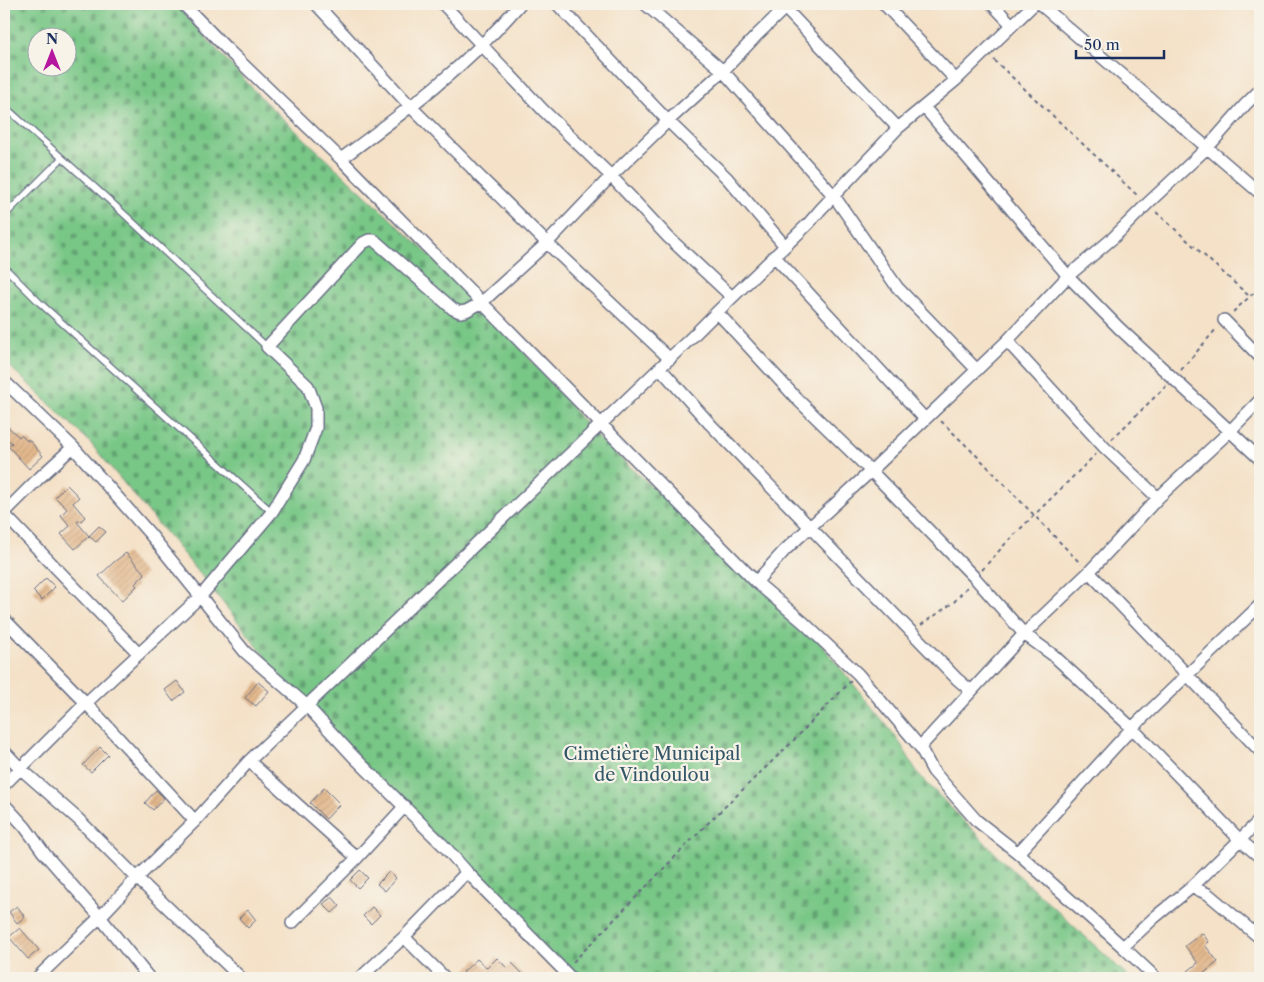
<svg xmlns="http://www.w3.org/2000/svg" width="1264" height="982" viewBox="0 0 1264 982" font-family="'Libre Caslon Text',serif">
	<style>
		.cemetery { fill: url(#cemetery-stones); stroke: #4a7b72; fill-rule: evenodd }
		.building { fill: url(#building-hatch) }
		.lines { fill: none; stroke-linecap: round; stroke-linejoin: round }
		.service-casing { stroke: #676d83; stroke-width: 8 }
		.minor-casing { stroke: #676d83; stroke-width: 14 }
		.path { stroke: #676d83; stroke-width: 2; stroke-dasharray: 4 4; stroke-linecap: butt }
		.service { stroke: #fff; stroke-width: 5.5 }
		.minor { stroke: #fff; stroke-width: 11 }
		.labels { text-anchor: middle; stroke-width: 4.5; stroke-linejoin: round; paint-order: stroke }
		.park-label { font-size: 18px; fill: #325568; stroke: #f7f3e8 }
	</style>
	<defs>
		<pattern id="cemetery-stones" width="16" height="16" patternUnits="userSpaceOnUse" patternTransform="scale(1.25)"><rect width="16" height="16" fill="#79c787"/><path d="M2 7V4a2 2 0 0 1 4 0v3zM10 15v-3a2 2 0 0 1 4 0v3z" fill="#62a272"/></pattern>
		<pattern id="building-hatch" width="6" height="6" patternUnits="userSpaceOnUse" patternTransform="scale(1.25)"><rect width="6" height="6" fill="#e3b88c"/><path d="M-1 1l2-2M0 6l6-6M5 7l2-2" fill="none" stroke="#c29e7b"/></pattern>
	</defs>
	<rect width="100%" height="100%" fill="#f7f3e8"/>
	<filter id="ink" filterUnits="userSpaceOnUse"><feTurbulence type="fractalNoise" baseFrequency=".02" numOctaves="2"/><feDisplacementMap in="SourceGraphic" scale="10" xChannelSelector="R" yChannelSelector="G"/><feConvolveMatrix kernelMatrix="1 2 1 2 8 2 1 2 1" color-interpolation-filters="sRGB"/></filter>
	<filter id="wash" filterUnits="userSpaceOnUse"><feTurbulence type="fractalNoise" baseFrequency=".0096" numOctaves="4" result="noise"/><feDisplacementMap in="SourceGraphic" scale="20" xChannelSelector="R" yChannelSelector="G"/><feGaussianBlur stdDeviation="1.12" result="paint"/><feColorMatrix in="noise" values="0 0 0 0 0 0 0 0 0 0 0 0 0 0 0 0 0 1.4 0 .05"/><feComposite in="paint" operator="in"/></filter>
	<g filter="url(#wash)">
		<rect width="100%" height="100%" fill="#f4e1c7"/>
		<!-- cemetery -->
		<path class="cemetery" d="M4,4H175L265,102L481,303L599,439L803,622L897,738L919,775L1001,859L1130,978H571L299,699L201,575L87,439L4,361ZM38,38H68V68H38Z"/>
		<g id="blocks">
			<!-- building -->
			<path class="building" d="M4,423L19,437L21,435L27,441L28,439L43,456L29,469L8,446L12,443L4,436Z
				M67,485L79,497L73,503L85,517L80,522L79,520L77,522L89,536L75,549L61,534L70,526L61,515L67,509L55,497Z
				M99,526L106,532L96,542L89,536Z
				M126,553L145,574L135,584L137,586L122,601L99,576L114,562Z
				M46,578L55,587L42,600L33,591Z
				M177,681L185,692L173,701L165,690Z
				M258,682L269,691L256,706L245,698Z
				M100,747L108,755L91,772L83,765Z
				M324,788L340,804L326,819L310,803Z
				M156,790L164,798L153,810L145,803Z
				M360,870L368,878L358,888L350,880Z
				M389,872L396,878L385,891L377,884Z
				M332,897L340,906L332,913L323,904Z
				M17,906L25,917L17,923L9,912Z
				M372,907L380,915L371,924L363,916Z
				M248,910L256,920L248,928L239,918Z
				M20,928L39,950L28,959L9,937Z
				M1202,933L1209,942L1205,945L1218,962L1198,978H1194L1188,971L1198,963L1185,946Z
				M497,958L507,968L512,963L527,978H470L463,972L477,959L487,968Z"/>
		</g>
	</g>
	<g filter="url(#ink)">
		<use href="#blocks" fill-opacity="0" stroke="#676d83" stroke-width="1"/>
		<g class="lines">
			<defs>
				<path id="service" d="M4,106L110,201L267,347
					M4,216L62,158
					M4,267L40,303L272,512"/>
				<path id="minor" d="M183,4L226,48L341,159L756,582L803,622L858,674L920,747L933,771L976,820L1018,853L1123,947L1156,978
					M316,4L411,107L470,166L477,174L547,243L670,359
					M443,4L543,110L611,176L668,237L732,297
					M557,4L668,121L727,178L785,246
					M645,4L723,71L834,196L897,287L977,370
					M781,4L898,128
					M884,4L956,80
					M992,4L1012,25
					M1040,4L1260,193
					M924,107L1068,276L1119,328L1260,459
					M341,159C406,111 467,66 520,4
					M774,256L925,419
					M717,312L798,400L871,471L975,578L1024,634L1053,655L1132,728L1240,840L1260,857
					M1224,320L1260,357
					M1007,341L1104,447L1158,498
					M660,368L710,424L957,679L971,691
					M4,381L73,447L150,534L245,652L307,706L353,756L445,847L467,872L571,978
					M4,513L38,479L73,447
					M4,514L139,654
					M1089,572L1260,751
					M756,582L785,550L871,471L1007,341L1068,276L1113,238L1147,204L1208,147L1245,105L1260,90
					M4,619L86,703L195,821
					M920,747L1024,634L1089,572L1158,498L1230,431L1260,400
					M4,751L21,769L78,819L137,878L241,978
					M249,761L357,858
					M4,785L86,703L201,596L272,512L304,460L316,428V408L308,386L267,347L363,243L369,240H374L453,309L460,312L466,311L481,303L547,243L611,176L668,121L723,71L758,34L789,4
					M4,804L25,827L44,853L100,917L149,978
					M1018,853L1132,728L1260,605
					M1192,887L1208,894L1260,938
					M292,923L357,858L405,806
					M404,937L445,978
					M1123,947L1155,917L1192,887L1260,820
					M37,978L100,917L137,878L195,821L249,761L692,337L717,312L809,223L821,209L898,128L956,80L1034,4
					M360,978L404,937L467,872"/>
			</defs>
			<!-- service casing -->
			<use href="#service" class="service-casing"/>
			<!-- minor casing -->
			<use href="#minor" class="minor-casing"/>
			<!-- path -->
			<path class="path" d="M994,60L1139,197
				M1156,212L1249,296
				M1233,312L1260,287
				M1181,370L1217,328
				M941,421L981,460L1081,564
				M1112,439L1166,386
				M982,570L1006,543L1096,454
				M921,625L954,602L967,587
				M573,962L705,826L791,743L851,681"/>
			<!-- service -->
			<use href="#service" class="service"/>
			<!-- minor -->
			<use href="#minor" class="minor"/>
		</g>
	</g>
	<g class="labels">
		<!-- park labels -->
		<g class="park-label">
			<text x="652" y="760">Cimetière Municipal<tspan x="652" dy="21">de Vindoulou</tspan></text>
		</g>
	</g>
	<!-- margin -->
	<rect width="1264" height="982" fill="none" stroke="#f7f3e8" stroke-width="20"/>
	<!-- north arrow -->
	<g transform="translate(52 52)"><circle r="24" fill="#f7f3e8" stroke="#9fa5b1"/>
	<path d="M0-4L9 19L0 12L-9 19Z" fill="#b5179e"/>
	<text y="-8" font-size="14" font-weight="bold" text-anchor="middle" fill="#1b2f5e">N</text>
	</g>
	<!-- scale -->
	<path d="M1076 50v8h88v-8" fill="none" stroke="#1b2f5e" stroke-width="2.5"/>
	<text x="1084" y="50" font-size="15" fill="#1b2f5e" stroke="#f7f3e8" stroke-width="4" paint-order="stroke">50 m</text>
</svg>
